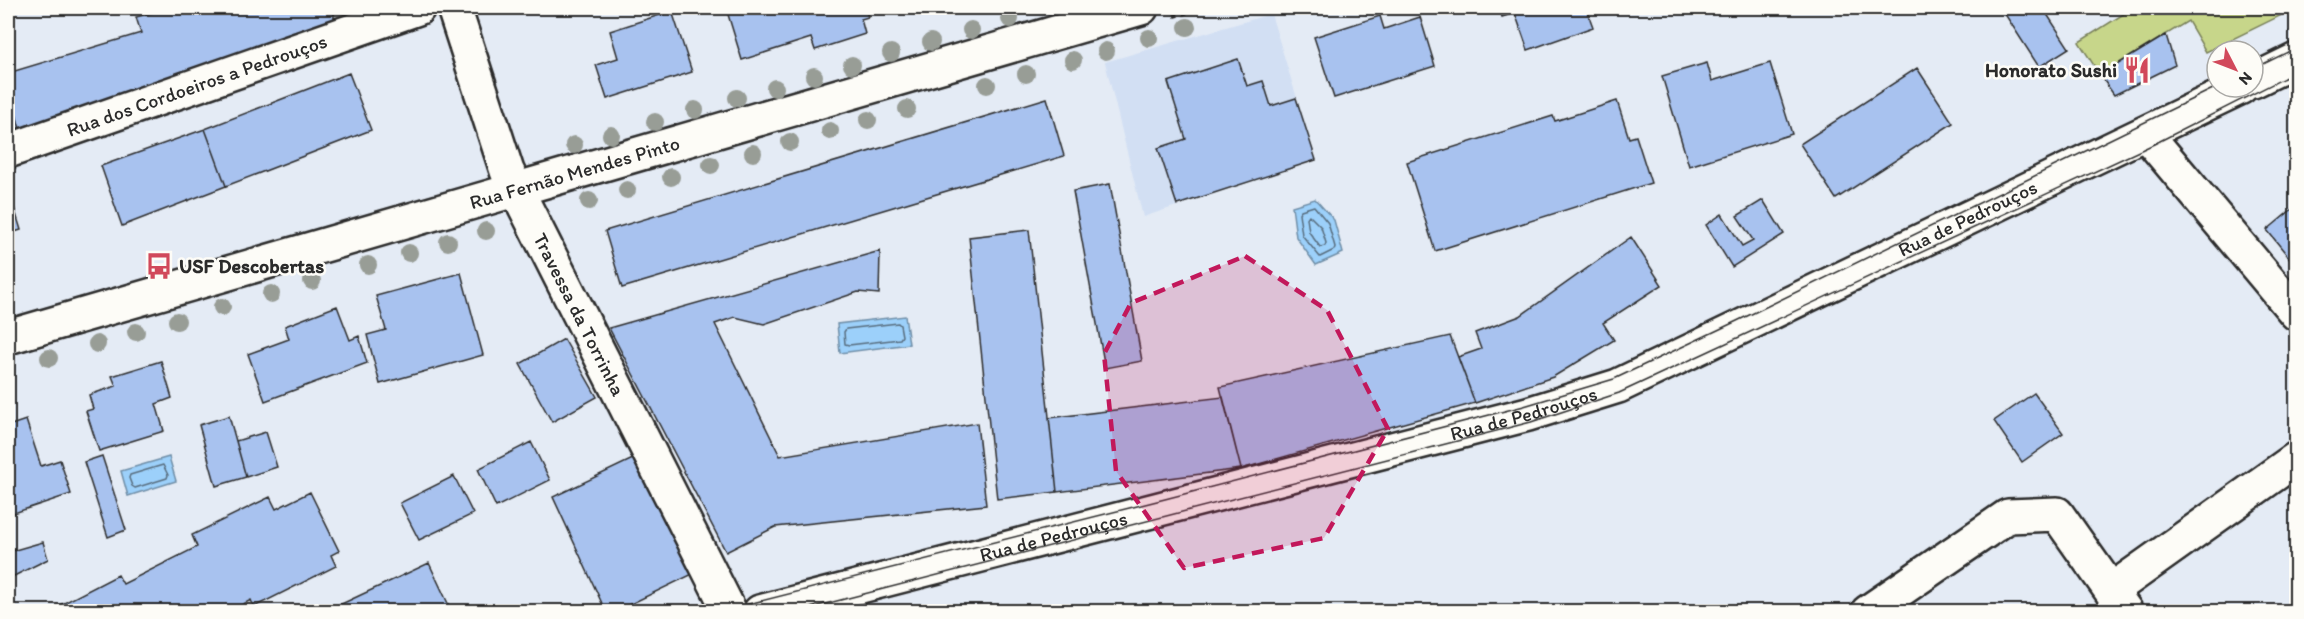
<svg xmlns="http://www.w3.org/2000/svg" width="2304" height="619" viewBox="0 0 2304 619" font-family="Itim,sans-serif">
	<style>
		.built { fill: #d2dff3 }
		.green { fill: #c7d68a; stroke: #79805a; stroke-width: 1.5 }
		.water { fill: #9cd0fa; stroke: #6f8ea7; stroke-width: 1.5 }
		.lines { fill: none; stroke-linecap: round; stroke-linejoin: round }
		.shore { stroke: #586d7e; stroke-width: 1.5 }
		.building { fill: #a8c2ef; stroke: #2b2b2b; stroke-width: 1.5 }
		.minor-casing { stroke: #2b2b2b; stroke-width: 38 }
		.path { stroke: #2b2b2b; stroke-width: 4; stroke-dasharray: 4.5 4.5; stroke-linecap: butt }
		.minor { stroke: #fdfcf7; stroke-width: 33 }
		.tram { stroke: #2b2b2b; stroke-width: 1.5 }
		.tree { fill: #989d96 }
		.marked { fill: #c2185b; fill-opacity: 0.2; stroke: #c2185b; stroke-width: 4.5; stroke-dasharray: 12 8; stroke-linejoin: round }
		.labels { text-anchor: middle; stroke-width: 5; stroke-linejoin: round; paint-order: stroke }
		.poi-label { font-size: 20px; font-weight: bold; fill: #2b2b2b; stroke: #fdfcf7; text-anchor: end }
		.street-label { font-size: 20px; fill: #2b2b2b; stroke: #fdfcf7 }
	</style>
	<rect width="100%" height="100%" fill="#e4ebf5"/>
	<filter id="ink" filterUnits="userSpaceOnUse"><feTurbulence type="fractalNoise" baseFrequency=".0167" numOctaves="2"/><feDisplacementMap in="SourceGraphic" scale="12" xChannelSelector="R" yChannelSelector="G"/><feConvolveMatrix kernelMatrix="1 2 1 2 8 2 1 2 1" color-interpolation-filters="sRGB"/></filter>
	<g filter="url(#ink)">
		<!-- built -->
		<path class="built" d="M1271,14L1316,160L1143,217L1105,62Z"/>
		<!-- green -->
		<path class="green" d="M2133,8H2296L2206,52L2188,21L2100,75L2079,42Z"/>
		<!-- water -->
		<path class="water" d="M1315,199L1334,220L1343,253L1316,265L1296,237L1292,206Z
			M905,316L909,344L840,353L837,324Z
			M169,457L176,481L128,496L121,471Z"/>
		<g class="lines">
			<!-- shore -->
			<path class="shore" d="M1314,206L1328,223L1335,247L1334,250L1320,257L1302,235L1299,213L1301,210Z
				M1309,215L1321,227L1326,243L1325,246L1320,247L1309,232L1307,218Z
				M898,323L900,325L902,336L900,339L849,345L845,344L844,332L846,329Z
				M163,465L168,475L167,478L135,488L132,486L129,478L130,475Z"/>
		</g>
		<!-- building -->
		<path class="building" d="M170,8H334V20L22,137L8,83V73L141,33L136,17Z
			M726,8H865L868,17L861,19L865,34L815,50L811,38L742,60Z
			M1499,8H1586L1593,27L1528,50L1515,13L1502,17Z
			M2001,8H2043L2069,48L2039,67Z
			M672,11L692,72L607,99L596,65L618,58L610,31Z
			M1380,16L1384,29L1420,17L1435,66L1334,98L1314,37Z
			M2166,35L2175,65L2114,95L2100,75Z
			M1238,59L1247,86L1263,81L1271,106L1296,98L1316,160L1177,205L1158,148L1186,139L1168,82Z
			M1707,63L1712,81L1770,63L1792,134L1689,166L1662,76Z
			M1917,68L1953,123L1836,199L1800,144Z
			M349,73L371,130L226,186L205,129Z
			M8,83L22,137L8,141Z
			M1047,98L1064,156L622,288L605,231Z
			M1617,101L1629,138L1636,136L1651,183L1435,251L1407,162L1553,116L1555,121Z
			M205,129L226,186L122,226L101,166Z
			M1110,184L1142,361L1105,368L1073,191Z
			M8,188L21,230L8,234Z
			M1763,200L1784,234L1732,267L1706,225L1722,214L1742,246L1753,240L1737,216Z
			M2296,206V266L2267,230Z
			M1029,230L1057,492L997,499L969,237Z
			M1631,237L1662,285L1603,323L1614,340L1553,377L1475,403L1458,357L1481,349L1475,333L1520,316Z
			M880,251L879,294L858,292L764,324L735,317L715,324L780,456L977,423L986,505L775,527L726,552L609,328Z
			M461,273L483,355L380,384L367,335L386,330L376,296Z
			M337,306L350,340L359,336L367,363L265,401L248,354L289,339L285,326Z
			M1450,336L1475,403L1241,469L1220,387Z
			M564,339L597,397L552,422L520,364Z
			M161,361L172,398L156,404L164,431L99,451L86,411L93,409L89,395L116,386L112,376Z
			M2034,393L2063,433L2022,462L1994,421Z
			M1223,397L1241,469L1057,492L1049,418Z
			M229,416L246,477L216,486L199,425Z
			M26,420L41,466L60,460L71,494L8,515V426Z
			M266,432L277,467L246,477L236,441Z
			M531,442L550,480L496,507L478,469Z
			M102,456L126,530L108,537L84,462Z
			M639,456L699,571L614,612H606L553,497Z
			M454,476L473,514L419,540L400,503Z
			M310,492L339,551L331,555L336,566L254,607L251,600L228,612H58L56,607L118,575L123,584L197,547L192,535L270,497L276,509Z
			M43,542L48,559L8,579V552Z
			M429,563L452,612H334L333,608Z"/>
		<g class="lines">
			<defs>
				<g id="minor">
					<path id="s1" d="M454,8L507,171L730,612"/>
					<path d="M2253,81L2296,60"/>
					<path d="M2146,134L2296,313"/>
					<path id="s2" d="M8,151L418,8"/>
					<path id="s3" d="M8,337L1141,8"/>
					<path d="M2112,590L2296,459"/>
					<path id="s4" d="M760,612L1528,414L1618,386L2241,87"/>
					<path d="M1868,612L2008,516L2057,514L2126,612"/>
				</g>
			</defs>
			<!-- minor casing -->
			<use href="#minor" class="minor-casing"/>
			<!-- path -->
			<path class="path" d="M2281,15L2282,8
				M1174,16L1205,8"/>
			<!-- minor -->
			<use href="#minor" class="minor"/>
			<!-- tram -->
			<path class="tram" d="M2253,69L2296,48
				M717,612L1165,499L1524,406L1614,379L1737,321L2217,87
				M794,612L1531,422L1619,393L2154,144L2296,72"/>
		</g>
		<!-- trees -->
		<g class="tree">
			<circle cx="1010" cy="19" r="9"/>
			<circle cx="1187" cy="27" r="9"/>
			<circle cx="971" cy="30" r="9"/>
			<circle cx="1149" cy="38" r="9"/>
			<circle cx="931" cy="42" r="9"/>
			<circle cx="1106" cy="51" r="9"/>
			<circle cx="891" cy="53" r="9"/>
			<circle cx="1073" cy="60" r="9"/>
			<circle cx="852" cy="65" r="9"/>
			<circle cx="1026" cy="74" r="9"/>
			<circle cx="814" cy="76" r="9"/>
			<circle cx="987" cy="85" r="9"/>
			<circle cx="775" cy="88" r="9"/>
			<circle cx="737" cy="98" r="9"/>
			<circle cx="907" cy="109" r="9"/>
			<circle cx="695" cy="110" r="9"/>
			<circle cx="868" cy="120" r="9"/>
			<circle cx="655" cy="122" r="9"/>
			<circle cx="830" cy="131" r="9"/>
			<circle cx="611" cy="135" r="9"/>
			<circle cx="790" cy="142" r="9"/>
			<circle cx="574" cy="145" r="9"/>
			<circle cx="753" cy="153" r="9"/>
			<circle cx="711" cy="165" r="9"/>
			<circle cx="671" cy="177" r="9"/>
			<circle cx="627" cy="190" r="9"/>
			<circle cx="589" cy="201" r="9"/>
			<circle cx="486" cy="231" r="9"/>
			<circle cx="448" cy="242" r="9"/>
			<circle cx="409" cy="253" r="9"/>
			<circle cx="368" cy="265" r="9"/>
			<circle cx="312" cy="281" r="9"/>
			<circle cx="271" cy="294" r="9"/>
			<circle cx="222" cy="307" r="9"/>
			<circle cx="177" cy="321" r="9"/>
			<circle cx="136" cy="332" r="9"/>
			<circle cx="97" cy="344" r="9"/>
			<circle cx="49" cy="358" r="9"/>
		</g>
	</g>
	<!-- marked area -->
	<path class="marked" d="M1245,256L1327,310L1388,429L1324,538L1184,568L1116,471L1104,354L1131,303Z"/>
	<!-- icons -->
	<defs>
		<symbol id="restaurant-bare" viewBox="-9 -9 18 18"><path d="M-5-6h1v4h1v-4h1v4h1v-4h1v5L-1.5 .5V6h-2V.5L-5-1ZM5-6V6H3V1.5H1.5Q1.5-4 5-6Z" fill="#d1495b" stroke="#fdfcf7" stroke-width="2.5" paint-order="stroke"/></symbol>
		<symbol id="bus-bare" viewBox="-9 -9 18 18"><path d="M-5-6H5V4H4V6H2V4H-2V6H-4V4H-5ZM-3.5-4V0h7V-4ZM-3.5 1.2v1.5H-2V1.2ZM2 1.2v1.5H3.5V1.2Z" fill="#d1495b" stroke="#fdfcf7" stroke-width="2.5" paint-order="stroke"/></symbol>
	</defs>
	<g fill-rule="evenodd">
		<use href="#restaurant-bare" x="2118" y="51" width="38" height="38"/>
		<use href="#bus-bare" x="140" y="247" width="38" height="38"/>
	</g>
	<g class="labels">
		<!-- poi labels -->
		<g class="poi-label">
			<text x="2117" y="77">Honorato Sushi</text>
			<text x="179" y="273" text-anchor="start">USF Descobertas</text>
		</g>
		<!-- street labels -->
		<g class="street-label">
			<text dy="7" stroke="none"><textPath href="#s2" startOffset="200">Rua dos Cordoeiros a Pedrouços</textPath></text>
			<text dy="7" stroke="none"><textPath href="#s3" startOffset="590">Rua Fernão Mendes Pinto</textPath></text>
			<text dy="7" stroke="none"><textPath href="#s4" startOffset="1275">Rua de Pedrouços</textPath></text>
			<text dy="7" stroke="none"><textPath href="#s1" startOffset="332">Travessa da Torrinha</textPath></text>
			<text dy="7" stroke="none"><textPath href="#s4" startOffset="789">Rua de Pedrouços</textPath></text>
			<text dy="7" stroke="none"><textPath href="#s4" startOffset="303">Rua de Pedrouços</textPath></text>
		</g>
	</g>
	<!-- margin -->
	<rect width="2304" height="619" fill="none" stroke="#fdfcf7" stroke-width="30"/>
	<rect x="15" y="15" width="2274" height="589" fill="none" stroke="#2b2b2b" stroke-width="2" filter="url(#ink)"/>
	<!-- north arrow -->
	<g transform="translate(2235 69) rotate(132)"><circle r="28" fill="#fdfcf7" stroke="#a9a8a5" stroke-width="1.5"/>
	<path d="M0-4.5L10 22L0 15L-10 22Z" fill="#d1495b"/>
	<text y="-9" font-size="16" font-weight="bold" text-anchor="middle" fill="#2b2b2b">N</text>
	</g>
</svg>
